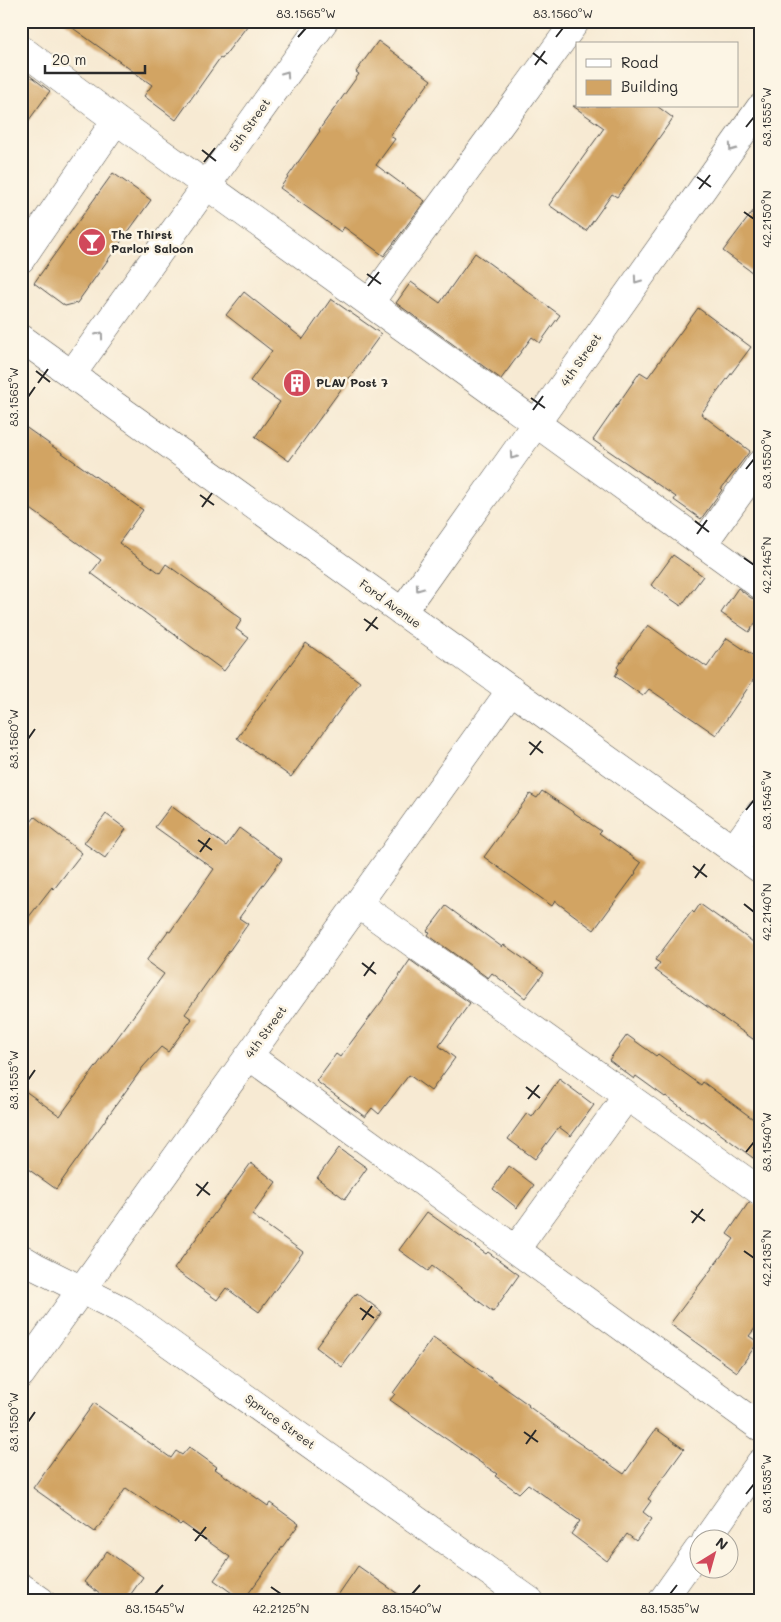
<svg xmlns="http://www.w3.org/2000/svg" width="781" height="1622" viewBox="0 0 781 1622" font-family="Mali,sans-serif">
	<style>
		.building { fill: #d2a464 }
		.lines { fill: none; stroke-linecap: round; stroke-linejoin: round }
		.minor-casing { stroke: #4a4844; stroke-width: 29 }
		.major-casing { stroke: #4a4844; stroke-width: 29 }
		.minor { stroke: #fff; stroke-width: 28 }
		.major { stroke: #fff; stroke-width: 28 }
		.oneway { stroke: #a0a0a0 }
		.ticks { fill: none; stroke: #2b2b2b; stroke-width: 2 }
		.labels { text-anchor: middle; stroke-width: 5; stroke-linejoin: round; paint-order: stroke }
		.street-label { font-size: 12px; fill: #2b2b2b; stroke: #fcf5e5 }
		.poi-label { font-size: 12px; font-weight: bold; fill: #2b2b2b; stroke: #fcf5e5; text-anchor: start }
		.neatline { fill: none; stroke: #2b2b2b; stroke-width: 2 }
		.ticks-label { font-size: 12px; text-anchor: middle; fill: #2b2b2b }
	</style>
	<rect width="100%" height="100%" fill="#fcf5e5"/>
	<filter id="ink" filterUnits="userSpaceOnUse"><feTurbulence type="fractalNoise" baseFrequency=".02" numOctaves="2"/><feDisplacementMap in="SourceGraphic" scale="10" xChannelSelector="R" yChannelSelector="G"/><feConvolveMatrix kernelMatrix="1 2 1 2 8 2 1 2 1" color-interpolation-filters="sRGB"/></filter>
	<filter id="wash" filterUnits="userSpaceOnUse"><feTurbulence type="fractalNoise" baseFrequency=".0096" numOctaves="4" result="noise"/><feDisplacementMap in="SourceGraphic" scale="20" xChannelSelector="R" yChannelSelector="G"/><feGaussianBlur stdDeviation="1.12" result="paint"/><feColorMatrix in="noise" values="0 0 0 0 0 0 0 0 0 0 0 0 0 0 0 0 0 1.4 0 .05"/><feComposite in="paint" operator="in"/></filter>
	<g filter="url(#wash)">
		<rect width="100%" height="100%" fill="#f7ead3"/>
		<g id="blocks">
			<!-- building -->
			<path class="building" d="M63,21H251L222,59L220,58L176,120L144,96L152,85Z
				M378,41L431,80L390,136L395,139L376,165L425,201L384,256L344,227L341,232L280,188L320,131L319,130L359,74L356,72Z
				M21,69L50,91L21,131Z
				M573,106H657L673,118L617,197L612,194L586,231L549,205L604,128Z
				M113,173L151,200L77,303L65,306L34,283Z
				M760,202V278L723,251Z
				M475,253L560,315L540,343L532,337L501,379L396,303L411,282L440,303Z
				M244,292L303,339L331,299L381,334L289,461L255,437L280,402L250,381L272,351L226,315Z
				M698,308L751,347L701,414L750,451L721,489L722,490L701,519L674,500L676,497L593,440L640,372L648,377Z
				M21,424L143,510L119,543L160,573L166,564L242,619L236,629L249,638L224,671L91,573L101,560L21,502Z
				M673,555L703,576L681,606L651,585Z
				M738,588L751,598L760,600V616L749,632L721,613Z
				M648,625L707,667L727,638L760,660V670L716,735L649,689L643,696L615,676L619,669L617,667Z
				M306,643L360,682L291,777L237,738Z
				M542,791L601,831L599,833L641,863L635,872L636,873L594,930L555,901L552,906L484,857L530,794L537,798Z
				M171,806L226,846L239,828L282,859L239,918L248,924L185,1014L192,1019L168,1052L161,1047L143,1067L56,1189L21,1164V1088L60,1116L164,974L146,961L168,931L170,932L214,869L155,827Z
				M106,814L126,829L105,858L84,843Z
				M35,817L82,853L54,889L52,887L21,927V834Z
				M700,904L760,947V1044L655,970L660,963L655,960L692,911L694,913Z
				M446,906L502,947L504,945L544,973L525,998L492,973L488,978L428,935L430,932L427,931Z
				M410,960L470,1003L439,1046L455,1058L431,1091L409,1075L379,1114L372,1108L365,1117L316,1081L336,1054L340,1057L382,1001Z
				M627,1035L656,1056L658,1054L701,1085L703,1082L760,1124V1163L703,1121L701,1122L666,1096L665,1097L636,1076L634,1079L609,1060Z
				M559,1079L594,1105L571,1136L559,1127L535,1159L508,1139L527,1113L532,1117Z
				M339,1148L367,1168L345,1199L317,1178Z
				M251,1163L276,1182L252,1215L303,1252L259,1312L226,1288L217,1300L174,1269Z
				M509,1166L534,1185L517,1208L493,1189Z
				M749,1202L760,1206V1322L749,1336L758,1342L737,1372L670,1324L734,1239L727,1234Z
				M427,1212L486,1254L488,1252L519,1275L493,1312L432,1266L428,1271L399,1250Z
				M357,1293L382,1312L342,1367L316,1347L355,1294L356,1295Z
				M433,1337L529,1405L528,1406L576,1441L624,1474L656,1429L684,1449L648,1499L651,1501L643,1512L652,1519L636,1541L627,1534L607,1561L571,1534L580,1521L528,1484L519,1493L495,1476L497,1474L390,1400L395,1394L393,1393Z
				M94,1403L171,1458L176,1451L182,1455L189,1447L217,1467L215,1469L268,1506L270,1503L299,1524L243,1601L214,1580L230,1557L182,1523L180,1525L126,1488L95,1532L33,1488Z
				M107,1551L143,1577L126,1601H109L84,1582Z
				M358,1566L408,1601H334Z"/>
		</g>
	</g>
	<g filter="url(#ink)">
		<use href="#blocks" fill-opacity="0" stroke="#4a4844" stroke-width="1"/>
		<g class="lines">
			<defs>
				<path id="minor" d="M21,49L116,120L760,585
					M21,259L116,120
					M370,302L576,21
					M72,374L324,21
					M703,544L760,464
					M402,612L760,108
					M733,850L760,813
					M358,904L760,1191
					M249,1056L760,1427
					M516,1249L627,1096
					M21,1258L36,1267L124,1311L530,1601
					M21,1374L511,690
					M706,1540L760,1463
					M21,1587L41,1601
					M662,1601L698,1550"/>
				<path id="major" d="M21,338L760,869"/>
			</defs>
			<!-- minor casing -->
			<use href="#minor" class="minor-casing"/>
			<!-- major casing -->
			<use href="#major" class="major-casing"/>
			<!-- minor -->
			<use href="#minor" class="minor"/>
			<!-- major -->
			<use href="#major" class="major"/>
		</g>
		<!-- one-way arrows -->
		<defs><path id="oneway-chevron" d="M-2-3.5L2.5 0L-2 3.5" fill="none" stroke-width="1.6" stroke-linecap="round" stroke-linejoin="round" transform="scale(1.25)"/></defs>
		<g class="oneway">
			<use href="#oneway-chevron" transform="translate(286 74) rotate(-55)"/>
			<use href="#oneway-chevron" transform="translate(732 148) rotate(125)"/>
			<use href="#oneway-chevron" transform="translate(637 280) rotate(125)"/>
			<use href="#oneway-chevron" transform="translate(100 335) rotate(-54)"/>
			<use href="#oneway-chevron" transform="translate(513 456) rotate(125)"/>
			<use href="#oneway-chevron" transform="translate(419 588) rotate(125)"/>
		</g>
	</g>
	<!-- ticks -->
	<path class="ticks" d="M298,37L306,28M556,37L563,28M533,53L547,64M535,65L545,51M746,127L754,117M202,150L216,161M204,162L215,148M697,177L711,187M699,189L710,175M744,212L754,219M367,274L381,284M368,286L379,272M36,371L50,382M38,383L48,369M28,397L35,387M531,398L545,408M533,410L543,396M746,469L754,459M200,495L214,505M202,507L212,493M695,521L709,532M697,534L707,520M744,558L754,565M364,619L378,629M366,631L377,617M28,739L35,729M529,742L543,753M530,755L541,741M746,810L754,800M198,840L212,850M200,852L210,838M693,866L707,877M695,878L705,864M744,904L754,912M362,963L376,974M364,976L374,962M28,1080L35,1070M526,1087L540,1098M528,1099L539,1085M746,1152L754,1142M196,1184L210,1195M197,1196L208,1182M691,1211L705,1221M692,1223L703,1209M744,1251L754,1258M360,1308L374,1318M362,1320L372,1306M28,1422L35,1412M524,1432L538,1442M526,1444L536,1430M746,1494L754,1484M193,1529L207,1539M195,1541L206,1527M271,1587L281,1594M155,1594L163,1585M412,1594L420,1585M670,1594L677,1585"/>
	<!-- icons -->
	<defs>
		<symbol id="bar-disc" viewBox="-11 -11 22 22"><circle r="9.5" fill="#d1495b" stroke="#fcf5e5"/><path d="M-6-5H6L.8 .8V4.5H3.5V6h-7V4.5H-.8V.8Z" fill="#fff"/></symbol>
		<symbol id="building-disc" viewBox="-11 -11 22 22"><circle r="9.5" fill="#d1495b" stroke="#fcf5e5"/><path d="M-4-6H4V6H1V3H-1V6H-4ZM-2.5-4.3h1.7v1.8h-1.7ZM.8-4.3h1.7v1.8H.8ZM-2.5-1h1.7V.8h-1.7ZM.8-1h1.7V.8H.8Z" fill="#fff"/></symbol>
	</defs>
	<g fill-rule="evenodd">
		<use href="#bar-disc" x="76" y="226" width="32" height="32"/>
		<use href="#building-disc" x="281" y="367" width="32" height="32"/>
	</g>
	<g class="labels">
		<!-- street labels -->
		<g class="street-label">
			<text transform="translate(250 125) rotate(-55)" y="4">5th Street</text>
			<text transform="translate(581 360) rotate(-55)" y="4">4th Street</text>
			<text transform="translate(390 604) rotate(36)" y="4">Ford Avenue</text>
			<text transform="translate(266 1032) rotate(-54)" y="4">4th Street</text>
			<text transform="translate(280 1422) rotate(36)" y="4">Spruce Street</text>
		</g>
		<!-- poi labels -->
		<g class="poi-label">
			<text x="111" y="239">The Thirst<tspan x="111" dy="14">Parlor Saloon</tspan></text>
			<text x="316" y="387">PLAV Post 7</text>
		</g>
	</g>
	<!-- margin -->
	<rect width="781" height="1622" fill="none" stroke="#fcf5e5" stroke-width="55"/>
	<!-- legend -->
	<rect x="576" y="42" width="162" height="65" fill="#fcf5e5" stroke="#a8a49b"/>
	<rect x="586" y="59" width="25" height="8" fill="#ffffff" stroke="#a8a49b"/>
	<text x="621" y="68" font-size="15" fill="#2b2b2b">Road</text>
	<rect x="586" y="80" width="25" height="15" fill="#d2a464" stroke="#a8a49b"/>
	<text x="621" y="92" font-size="15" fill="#2b2b2b">Building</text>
	<!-- north arrow -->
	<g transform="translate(714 1554) rotate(37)"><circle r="24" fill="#fcf5e5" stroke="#a8a49b"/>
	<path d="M0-4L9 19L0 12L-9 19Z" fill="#d1495b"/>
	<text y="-8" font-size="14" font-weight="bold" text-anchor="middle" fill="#2b2b2b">N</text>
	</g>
	<!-- scale -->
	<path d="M45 65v8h100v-8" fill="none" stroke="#2b2b2b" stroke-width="2.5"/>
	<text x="52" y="65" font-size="15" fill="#2b2b2b" stroke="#fcf5e5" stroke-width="4" paint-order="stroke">20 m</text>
	<rect x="28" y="28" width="726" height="1566" class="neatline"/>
	<g class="ticks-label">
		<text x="306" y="18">83.1565°W</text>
		<text x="563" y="18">83.1560°W</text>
		<text transform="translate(767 117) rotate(-90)" y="4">83.1555°W</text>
		<text transform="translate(767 219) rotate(-90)" y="4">42.2150°N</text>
		<text transform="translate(14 397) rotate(-90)" y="4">83.1565°W</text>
		<text transform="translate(767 459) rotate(-90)" y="4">83.1550°W</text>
		<text transform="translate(767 565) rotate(-90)" y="4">42.2145°N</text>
		<text transform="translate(14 739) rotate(-90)" y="4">83.1560°W</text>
		<text transform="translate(767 800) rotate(-90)" y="4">83.1545°W</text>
		<text transform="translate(767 912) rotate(-90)" y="4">42.2140°N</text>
		<text transform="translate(14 1080) rotate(-90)" y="4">83.1555°W</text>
		<text transform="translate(767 1142) rotate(-90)" y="4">83.1540°W</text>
		<text transform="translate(767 1258) rotate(-90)" y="4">42.2135°N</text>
		<text transform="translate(14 1422) rotate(-90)" y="4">83.1550°W</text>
		<text transform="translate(767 1484) rotate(-90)" y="4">83.1535°W</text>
		<text x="155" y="1613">83.1545°W</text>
		<text x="281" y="1613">42.2125°N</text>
		<text x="412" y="1613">83.1540°W</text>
		<text x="670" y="1613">83.1535°W</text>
	</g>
</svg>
